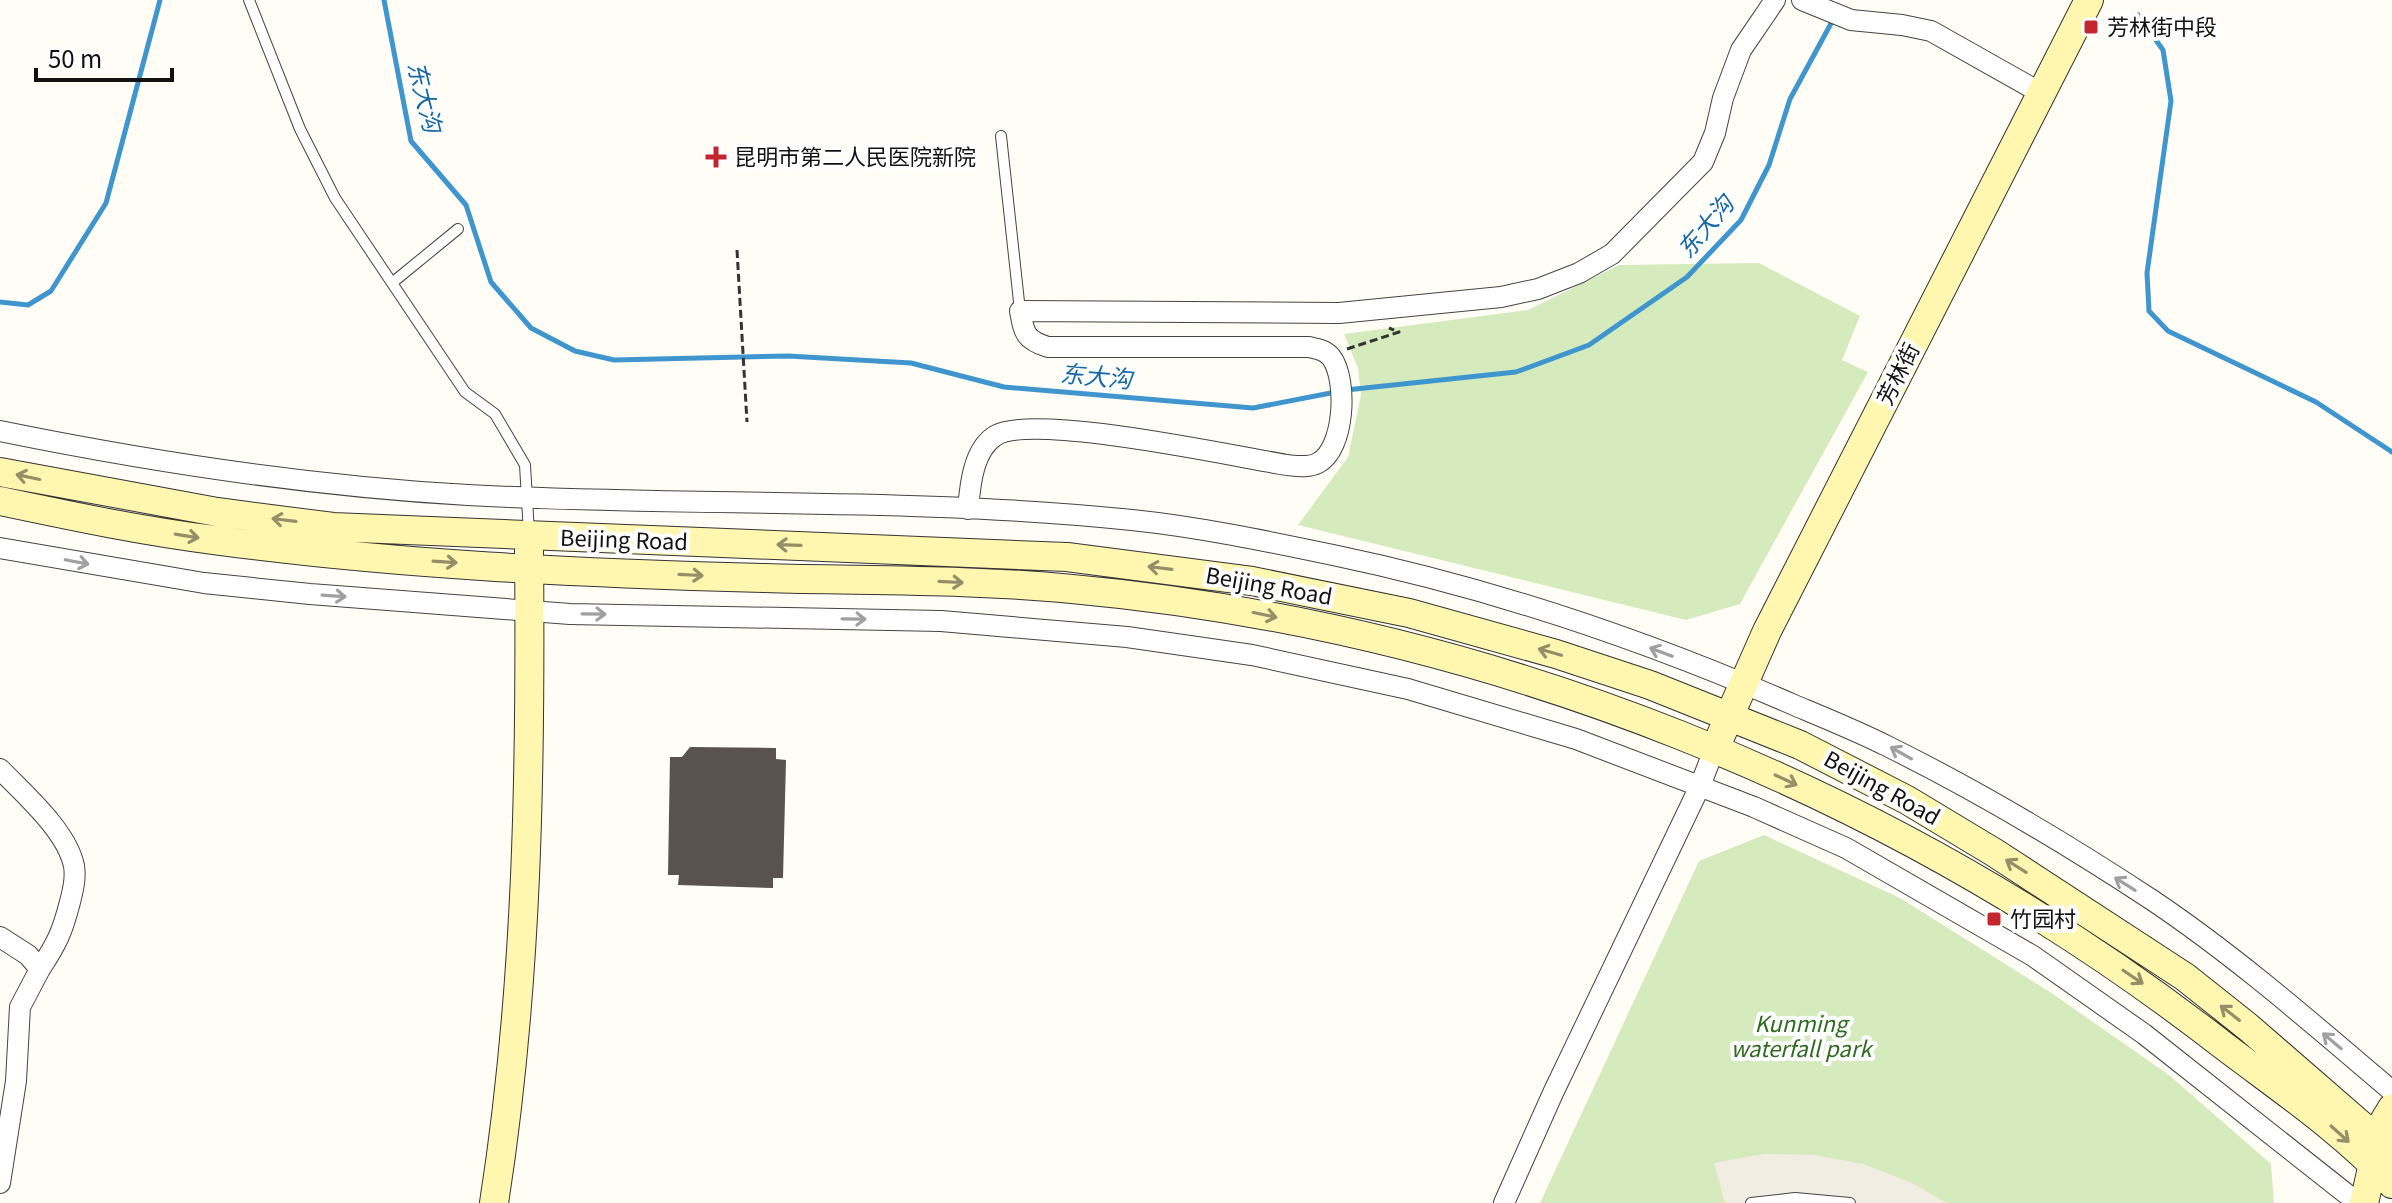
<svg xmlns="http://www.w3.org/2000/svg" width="2392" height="1203" viewBox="0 0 2392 1203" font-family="Georgia,'Noto Sans SC',serif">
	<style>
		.green { fill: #d5ebbd }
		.plaza { fill: #f1ede2 }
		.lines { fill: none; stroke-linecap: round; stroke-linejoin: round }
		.stream { stroke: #3f96cf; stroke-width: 5 }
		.building { fill: #5a524d }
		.lane-casing { stroke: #444; stroke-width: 12 }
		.street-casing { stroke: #444; stroke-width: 22 }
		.secondary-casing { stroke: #333; stroke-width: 30 }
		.path { stroke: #333; stroke-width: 3; stroke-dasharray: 8 4; stroke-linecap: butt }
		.lane { stroke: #fff; stroke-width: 10 }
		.street { stroke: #fff; stroke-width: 20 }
		.secondary { stroke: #fff6b0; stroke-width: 28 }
		.oneway { stroke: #948f68 }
		.oneway2 { stroke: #a0a0a0 }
		.poi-dot { fill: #c4262e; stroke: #fff; stroke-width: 3 }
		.labels { text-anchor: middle; stroke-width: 8; stroke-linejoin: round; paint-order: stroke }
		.poi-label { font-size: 22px; fill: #111; stroke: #fff; text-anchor: start }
		.street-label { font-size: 22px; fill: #111; stroke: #fff }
		.park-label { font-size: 22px; font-style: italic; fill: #2f6b1f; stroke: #fff }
		.water-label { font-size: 24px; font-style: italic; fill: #1768a6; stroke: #fff }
	</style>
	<rect width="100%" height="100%" fill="#fffdf5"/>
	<!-- green -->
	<path class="green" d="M1759,263L1860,316L1842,360L1868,372L1740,604L1686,620L1298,525L1348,457L1361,395L1358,368L1344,334L1528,310L1619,265Z
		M1764,835L1900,898L2053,994L2169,1075L2271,1164L2274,1203H1540L1699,861Z"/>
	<!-- plaza -->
	<path class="plaza" d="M1764,1154L1814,1155L1863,1164L1912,1183L1947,1203H1725L1714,1163Z"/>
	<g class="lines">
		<!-- stream -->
		<path class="stream" d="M384,0L411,141L466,205L491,282L531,328L575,351L614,360L788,356L911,363L1004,387L1253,408L1336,392
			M2138,15L2163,50L2171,101L2147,273L2149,311L2168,331L2316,402L2392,452
			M0,302L28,305L51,291L106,203L160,0
			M1346,390L1516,372L1589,345L1687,277L1741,220L1769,165L1790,99L1834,18"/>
	</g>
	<!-- building -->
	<path class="building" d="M690,747L776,748V759L786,760L783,878H773V888L678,885L679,875H668L670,757H682Z"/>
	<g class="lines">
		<defs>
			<path id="lane" d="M249,0L300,129L335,198L465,392L495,414L525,465L529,533
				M1001,136L1020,311
				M392,283L458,229
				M1751,1203L1795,1198L1850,1203"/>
			<path id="street" d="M1802,0L1851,20L1902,25L1931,31L2041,93
				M0,431C157,463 308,486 468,495C689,507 911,497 1132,520C1199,527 1266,541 1333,555C1492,588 1645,640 1794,705C1825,718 1857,731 1887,746C1978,791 2067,844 2152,900C2237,957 2314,1025 2392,1091
				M968,509C970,486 973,450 995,436C1031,412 1236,457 1287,465C1297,466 1309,468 1318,463C1345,449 1348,379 1331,357C1325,350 1318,349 1309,347H1048C1025,340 1024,333 1020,311L1339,313L1501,297L1538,289L1579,273L1612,254L1703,162L1715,133L1723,98L1741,50L1775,0
				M0,548L204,583L310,594L570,614L941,621L1127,637L1252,655L1408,689L1576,739L1754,807L1846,848L2033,956L2144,1034L2358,1203
				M0,769C24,794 67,831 74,866C76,878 73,890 70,902C62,933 57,943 40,969
				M0,937L28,955L40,969L20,1007L16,1081L0,1183
				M1504,1203L1553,1093L1700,786L1714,750"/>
			<path id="secondary" d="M0,472L217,512L333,527L1067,557L1252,581L1409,613L1556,654L1650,685L1800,745L1907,800L1995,853L2185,977L2248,1027L2392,1152
				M0,501C71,516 142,531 214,540C396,565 581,573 764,578C867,581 970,579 1072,589C1489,627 1894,789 2224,1046C2282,1090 2342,1130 2392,1184
				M1721,735L1767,631L2089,0
				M494,1203C528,986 531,767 529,548
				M2364,1203L2373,1164L2375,1136L2392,1108"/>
		</defs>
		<!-- lane casing -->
		<use href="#lane" class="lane-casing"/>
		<!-- street casing -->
		<use href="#street" class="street-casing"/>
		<!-- secondary casing -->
		<use href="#secondary" class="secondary-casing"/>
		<!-- path -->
		<path class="path" d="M737,250L747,422
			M1347,349L1399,332L1389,328"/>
		<!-- lane -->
		<use href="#lane" class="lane"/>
		<!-- street -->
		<use href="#street" class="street"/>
		<!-- secondary -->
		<use href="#secondary" class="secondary"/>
	</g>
	<!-- one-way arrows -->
	<defs><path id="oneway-shaft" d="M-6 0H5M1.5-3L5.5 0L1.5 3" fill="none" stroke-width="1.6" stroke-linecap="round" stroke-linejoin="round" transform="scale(2)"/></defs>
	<g class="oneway">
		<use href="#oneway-shaft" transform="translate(28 477) rotate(-168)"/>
		<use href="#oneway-shaft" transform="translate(284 520) rotate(-173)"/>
		<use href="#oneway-shaft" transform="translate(187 536) rotate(9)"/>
		<use href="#oneway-shaft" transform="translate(789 545) rotate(-178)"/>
		<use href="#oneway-shaft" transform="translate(445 562) rotate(4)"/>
		<use href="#oneway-shaft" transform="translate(1160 568) rotate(-173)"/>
		<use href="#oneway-shaft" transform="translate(691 575) rotate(3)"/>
		<use href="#oneway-shaft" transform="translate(951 582) rotate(3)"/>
		<use href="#oneway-shaft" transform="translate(1265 615) rotate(12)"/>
		<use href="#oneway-shaft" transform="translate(1550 652) rotate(-164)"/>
		<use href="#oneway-shaft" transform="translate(1786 780) rotate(25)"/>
		<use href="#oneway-shaft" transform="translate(2016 866) rotate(-148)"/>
		<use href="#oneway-shaft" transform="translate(2133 977) rotate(34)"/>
		<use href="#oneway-shaft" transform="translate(2230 1013) rotate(-142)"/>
		<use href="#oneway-shaft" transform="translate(2340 1134) rotate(42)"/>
	</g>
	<g class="oneway2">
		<use href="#oneway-shaft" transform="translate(77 562) rotate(11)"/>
		<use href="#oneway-shaft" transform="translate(334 596) rotate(4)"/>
		<use href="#oneway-shaft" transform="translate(594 614) rotate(1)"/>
		<use href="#oneway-shaft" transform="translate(854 619) rotate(1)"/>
		<use href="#oneway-shaft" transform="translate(1661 652) rotate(-159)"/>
		<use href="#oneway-shaft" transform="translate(1901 753) rotate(-151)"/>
		<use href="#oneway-shaft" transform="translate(2125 884) rotate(-148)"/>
		<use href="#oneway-shaft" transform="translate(2332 1041) rotate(-140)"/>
	</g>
	<!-- markers -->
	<g class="poi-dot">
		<rect x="2083" y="19" width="16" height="16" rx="4"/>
		<path d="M712 145h8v8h8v8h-8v8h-8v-8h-8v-8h8z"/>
		<rect x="1986" y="911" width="16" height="16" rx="4"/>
	</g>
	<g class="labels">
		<!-- poi labels -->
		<g class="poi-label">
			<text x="2107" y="35">芳林街中段</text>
			<text x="734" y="165">昆明市第二人民医院新院</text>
			<text x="2010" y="927">竹园村</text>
		</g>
		<!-- street labels -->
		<g class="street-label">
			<text transform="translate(1898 374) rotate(-63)" y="8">芳林街</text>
			<text transform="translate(624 540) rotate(2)" y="8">Beijing Road</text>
			<text transform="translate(1269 586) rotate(10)" y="8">Beijing Road</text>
			<text transform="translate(1882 788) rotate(29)" y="8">Beijing Road</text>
		</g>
		<!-- park labels -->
		<g class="park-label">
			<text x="1801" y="1032">Kunming<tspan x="1801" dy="25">waterfall park</tspan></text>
		</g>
		<!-- water labels -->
		<g class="water-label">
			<text transform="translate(424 97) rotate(76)" y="8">东大沟</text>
			<text transform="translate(1706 227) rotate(-50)" y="8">东大沟</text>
			<text transform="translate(1096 377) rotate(5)" y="8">东大沟</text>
		</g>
	</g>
	<!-- scale -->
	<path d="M36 68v12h136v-12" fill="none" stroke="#111111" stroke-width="4"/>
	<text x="48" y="68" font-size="24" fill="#111111" stroke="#ffffff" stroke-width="6" paint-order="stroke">50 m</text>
</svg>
